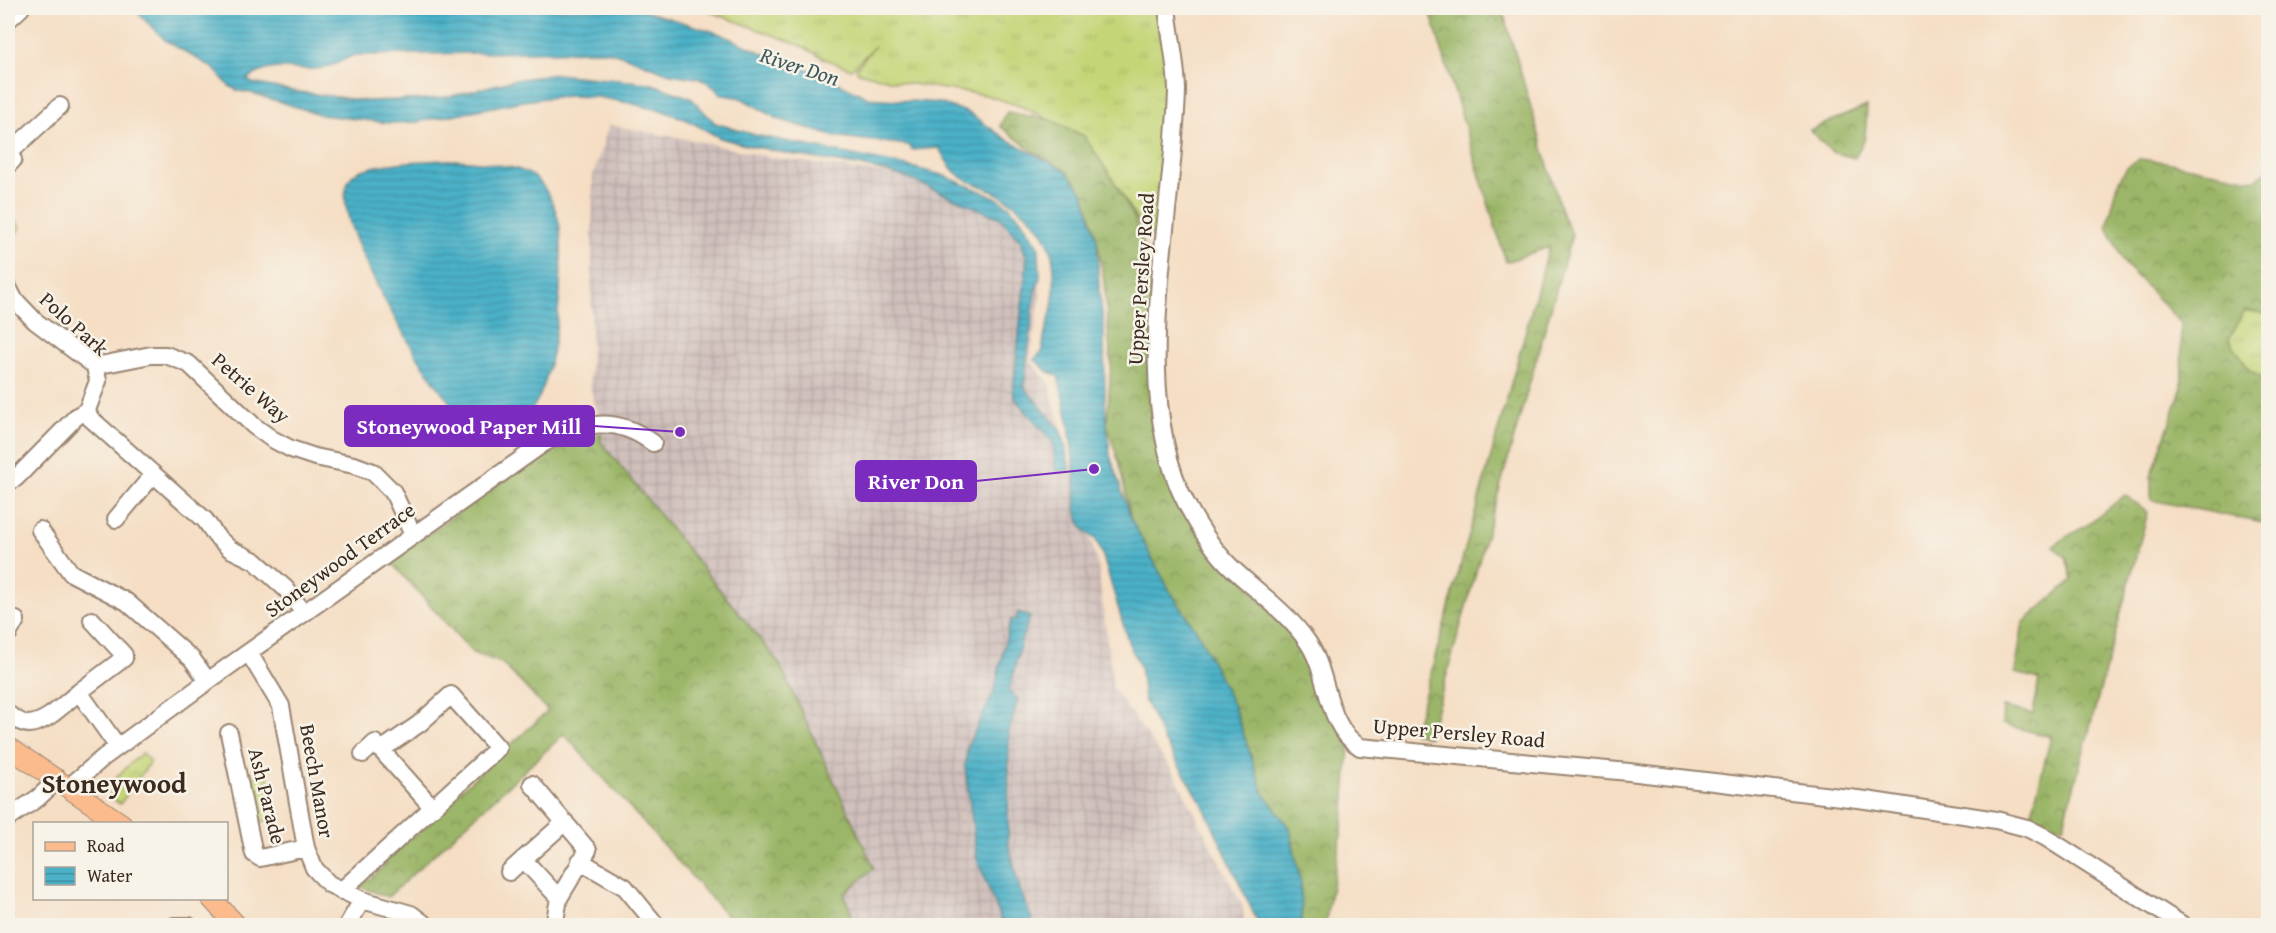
<svg xmlns="http://www.w3.org/2000/svg" width="2276" height="933" viewBox="0 0 2276 933" font-family="'Gentium Book Plus',serif">
	<style>
		.industrial { fill: url(#industrial-grid) }
		.grass { fill: url(#grass-tufts); stroke: #80804a; stroke-width: 1.5 }
		.forest { fill: url(#forest-crowns); stroke: #6b7043; stroke-width: 1.5 }
		.green { fill: #c4d577; stroke: #80804a; stroke-width: 1.5 }
		.water { fill: url(#water-rules); stroke: #426e73; stroke-width: 1.5 }
		.lines { fill: none; stroke-linecap: round; stroke-linejoin: round }
		.minor-casing { stroke: #988471; stroke-width: 20 }
		.major-casing { stroke: #988471; stroke-width: 22 }
		.minor { stroke: #fff; stroke-width: 16 }
		.major { stroke: #fbbb8d; stroke-width: 20 }
		.labels { text-anchor: middle; stroke-width: 5; stroke-linejoin: round; paint-order: stroke }
		.street-label { font-size: 21px; fill: #3b2a1e; stroke: #f7f3e8 }
		.water-label { font-size: 22px; font-style: italic; fill: #40595a; stroke: #f7f3e8 }
		.district-label { font-size: 27px; font-weight: bold; fill: #3b2a1e; stroke: #f7f3e8 }
		.leader { fill: none; stroke: #7b2cbf; stroke-width: 2 }
		.callout-dot { fill: #7b2cbf; stroke: #f7f3e8; stroke-width: 2 }
		.callout { fill: #7b2cbf; stroke: #7b2cbf; stroke-width: 2 }
		.callout-label { font-size: 22px; text-anchor: middle; font-weight: bold; fill: #fff }
	</style>
	<defs>
		<pattern id="industrial-grid" width="8" height="8" patternUnits="userSpaceOnUse" patternTransform="scale(1.5)"><rect width="8" height="8" fill="#d0c0bc"/><path d="M0 4h8M4 0v8" fill="none" stroke="#b4a5a1"/></pattern>
		<pattern id="grass-tufts" width="24" height="20" patternUnits="userSpaceOnUse" patternTransform="scale(1.5)"><rect width="24" height="20" fill="#c4d577"/><path d="M3 7l-1-3M5 7V3M7 7l1-3M15 17l-1-3M17 17v-4M19 17l1-3" fill="none" stroke="#a9b766"/></pattern>
		<pattern id="forest-crowns" width="20" height="18" patternUnits="userSpaceOnUse" patternTransform="scale(1.5)"><rect width="20" height="18" fill="#9bb668"/><path d="M2 6a3 3 0 1 1 6 0M12 15a3 3 0 1 1 6 0" fill="none" stroke="#809455"/></pattern>
		<pattern id="water-rules" width="6" height="5" patternUnits="userSpaceOnUse" patternTransform="scale(1.5)"><rect width="6" height="5" fill="#4ab1c8"/><path d="M0 2.5h6" fill="none" stroke="#3f90a2"/></pattern>
	</defs>
	<rect width="100%" height="100%" fill="#f7f3e8"/>
	<filter id="ink" filterUnits="userSpaceOnUse"><feTurbulence type="fractalNoise" baseFrequency=".0167" numOctaves="2"/><feDisplacementMap in="SourceGraphic" scale="12" xChannelSelector="R" yChannelSelector="G"/><feConvolveMatrix kernelMatrix="1 2 1 2 8 2 1 2 1" color-interpolation-filters="sRGB"/></filter>
	<filter id="wash" filterUnits="userSpaceOnUse"><feTurbulence type="fractalNoise" baseFrequency=".008" numOctaves="4" result="noise"/><feDisplacementMap in="SourceGraphic" scale="24" xChannelSelector="R" yChannelSelector="G"/><feGaussianBlur stdDeviation="1.35" result="paint"/><feColorMatrix in="noise" values="0 0 0 0 0 0 0 0 0 0 0 0 0 0 0 0 0 1.4 0 .05"/><feComposite in="paint" operator="in"/></filter>
	<g filter="url(#wash)">
		<rect width="100%" height="100%" fill="#f5dec4"/>
		<!-- industrial -->
		<path class="industrial" d="M609,125L697,141L768,157L892,175L907,166L970,186L1009,206L1021,219L1039,248L1040,297L1030,360L1049,383L1098,567L1113,688L1174,773L1242,905L1245,925H856L844,894L779,663L600,441L601,423L590,387L593,176Z"/>
		<!-- grass -->
		<path class="grass" d="M710,8H1162L1170,74L1161,233L1150,235L1144,232L1112,178L1084,136L1020,106L986,95L898,82L858,72L856,68L875,46L851,69L825,59L802,46L711,12Z
			M8,212L21,228L8,240Z
			M2245,310L2268,314V382L2249,370L2229,339Z
			M142,753L150,762L120,804C95,788 128,767 142,753Z"/>
		<!-- forest -->
		<path class="forest" d="M1429,8H1502L1563,217L1572,234L1429,737L1414,733L1549,247L1506,262Z
			M1867,106L1865,138L1855,158L1832,152L1810,130Z
			M1007,112L1051,120L1084,136L1112,178L1134,217L1145,249L1155,311L1177,495L1258,598L1300,641L1349,747L1343,823L1325,925H1302L1301,885L1290,829L1263,792L1235,709L1198,633L1171,593L1131,519L1119,463L1107,425L1111,363L1104,281L1097,240L1084,194L1066,171L1034,152L1000,126Z
			M2139,159L2165,162L2255,180L2268,170V314L2245,310L2229,339L2249,370L2268,382V524L2151,500V477L2182,387L2181,323L2125,264L2107,227L2119,180L2127,167Z
			M601,433V442L779,663L874,868L844,894L856,925H735L564,734L388,897L357,886L362,880H369L386,864L385,860L409,836H415L432,820V816L548,711L502,663L473,653L390,561L551,447Z
			M2125,495L2148,512L2063,827L2031,816L2051,737L2002,724L2003,707L2033,714L2039,679L2015,673L2023,623L2072,580L2066,557L2053,547L2061,540L2089,524Z"/>
		<!-- green -->
		<path class="green" d="M267,774L277,818L256,823L246,779Z"/>
		<!-- water -->
		<path class="water" d="M133,8H635L718,33L765,54L822,74L868,98L940,103L969,113L1006,139L1066,171L1084,194L1097,240L1099,288L1104,328L1105,404L1110,455L1131,519L1171,593L1198,633L1235,709L1263,792L1290,829L1301,885L1302,925H1259L1202,803L1163,739L1144,699L1140,667L1129,644L1102,553L1096,540L1085,531L1079,522L1076,509L1075,476L1069,425L1058,376L1047,371L1034,359L1043,351C1042,338 1047,328 1050,316C1055,296 1056,271 1051,251C1044,223 1015,203 991,190C981,186 970,183 961,177C950,169 945,159 939,148L913,150L908,145L832,136L778,119L741,98L723,95L707,82L697,78L670,74L621,55L606,51L354,55C340,62 328,69 312,69C282,70 276,62 247,79L252,83L293,91L366,101L430,99L452,96L514,80L556,74L649,83L691,98L715,123L755,135L907,166L942,175L995,197L1009,206L1021,219L1039,248L1040,278L1035,292L1024,387L1058,427L1064,439L1069,470L1055,472L1053,442L1016,400L1013,391L1027,259L1021,241L1000,218L902,176L862,166L800,156L746,145L720,138L687,120L663,111L629,103L597,97L569,96L546,98L523,101L417,122L389,123L322,115L251,93L239,91L229,86L213,68L166,41Z
			M449,160C468,160 518,165 533,176C546,185 556,208 559,223C566,261 557,385 529,412C521,420 511,424 501,426C489,428 476,424 466,418C434,397 355,254 348,215C345,203 343,185 352,176C363,162 430,161 449,160Z
			M1018,612L1030,617L1022,638L1009,692L1018,699L1009,732L1008,843L1020,890L1034,925H1003L977,859L965,767L968,745L994,692L1008,629L1011,620H1016Z"/>
	</g>
	<g filter="url(#ink)">
		<g class="lines">
			<defs>
				<path id="minor" d="M1167,8C1170,34 1176,62 1177,89C1177,105 1175,122 1174,138C1166,250 1133,403 1187,505C1199,527 1214,551 1232,568C1257,592 1287,612 1307,641C1330,673 1324,725 1360,747L1629,772L1866,800L1996,820L2027,828L2045,837L2184,926
					M8,20L21,8
					M8,165L13,160L9,153L60,106
					M8,287L14,299L35,321L95,366L98,381L87,410L90,418L205,520L216,536L230,549L255,561L286,589L304,613
					M95,366L151,355H166L189,364L254,426L272,439L291,449L315,457L354,465L373,472L393,492L413,535
					M8,482L16,478L77,416L87,410
					M116,519L153,475
					M40,530L71,573L127,602L192,659L208,681
					M8,634L16,620
					M249,653L281,706L306,848L314,868L329,884L362,900L411,914L427,926
					M79,692L124,658V655L92,620
					M8,714C14,718 21,724 29,724C47,723 66,702 79,692L118,747
					M229,733L254,854L260,858L306,848
					M363,754L375,743L381,750
					M532,784L588,850L559,898L554,926
					M69,787L104,757L208,681L544,443C584,423 614,414 653,443
					M8,818L38,798L58,779
					M523,859L559,898
					M580,861L625,887L657,926
					M509,872L565,822
					M341,891L498,748L451,695L419,724L381,750L433,808
					M174,926H189
					M347,926L362,900"/>
				<path id="major" d="M8,747L122,824
					M211,898L237,926"/>
			</defs>
			<!-- minor casing -->
			<use href="#minor" class="minor-casing"/>
			<!-- major casing -->
			<use href="#major" class="major-casing"/>
			<!-- minor -->
			<use href="#minor" class="minor"/>
			<!-- major -->
			<use href="#major" class="major"/>
		</g>
	</g>
	<g class="labels">
		<!-- street labels -->
		<g class="street-label">
			<text transform="translate(1141 279) rotate(-86)" y="7">Upper Persley Road</text>
			<text transform="translate(74 324) rotate(42)" y="7">Polo Park</text>
			<text transform="translate(251 388) rotate(41)" y="7">Petrie Way</text>
			<text transform="translate(340 560) rotate(-36)" y="7">Stoneywood Terrace</text>
			<text transform="translate(1459 733) rotate(5)" y="7">Upper Persley Road</text>
			<text transform="translate(317 781) rotate(80)" y="7">Beech Manor</text>
			<text transform="translate(267 796) rotate(76)" y="7">Ash Parade</text>
		</g>
		<!-- water labels -->
		<g class="water-label">
			<text transform="translate(800 66) rotate(18)" y="8">River Don</text>
		</g>
		<!-- district labels -->
		<g class="district-label">
			<text x="114" y="793">Stoneywood</text>
		</g>
	</g>
	<!-- callouts -->
	<path class="leader" d="M680 432L594 426M1094 469L976 481"/>
	<g class="callout-dot">
		<circle cx="680" cy="432" r="6"/>
		<circle cx="1094" cy="469" r="6"/>
	</g>
	<g class="callout">
		<rect x="345" y="406" width="249" height="40" rx="6"/>
		<rect x="856" y="461" width="120" height="40" rx="6"/>
	</g>
	<g class="callout-label">
		<text x="469" y="434">Stoneywood Paper Mill</text>
		<text x="916" y="489">River Don</text>
	</g>
	<!-- margin -->
	<rect width="2276" height="933" fill="none" stroke="#f7f3e8" stroke-width="30"/>
	<!-- legend -->
	<rect x="33" y="822" width="195" height="78" fill="#f7f3e8" stroke="#aca397" stroke-width="1.5"/>
	<rect x="45" y="842" width="30" height="9" fill="#fbbb8d" stroke="#aca397" stroke-width="1.5"/>
	<text x="87" y="852" font-size="18" fill="#3b2a1e">Road</text>
	<rect x="45" y="867" width="30" height="18" fill="url(#water-rules)" stroke="#aca397" stroke-width="1.5"/>
	<text x="87" y="882" font-size="18" fill="#3b2a1e">Water</text>
</svg>
